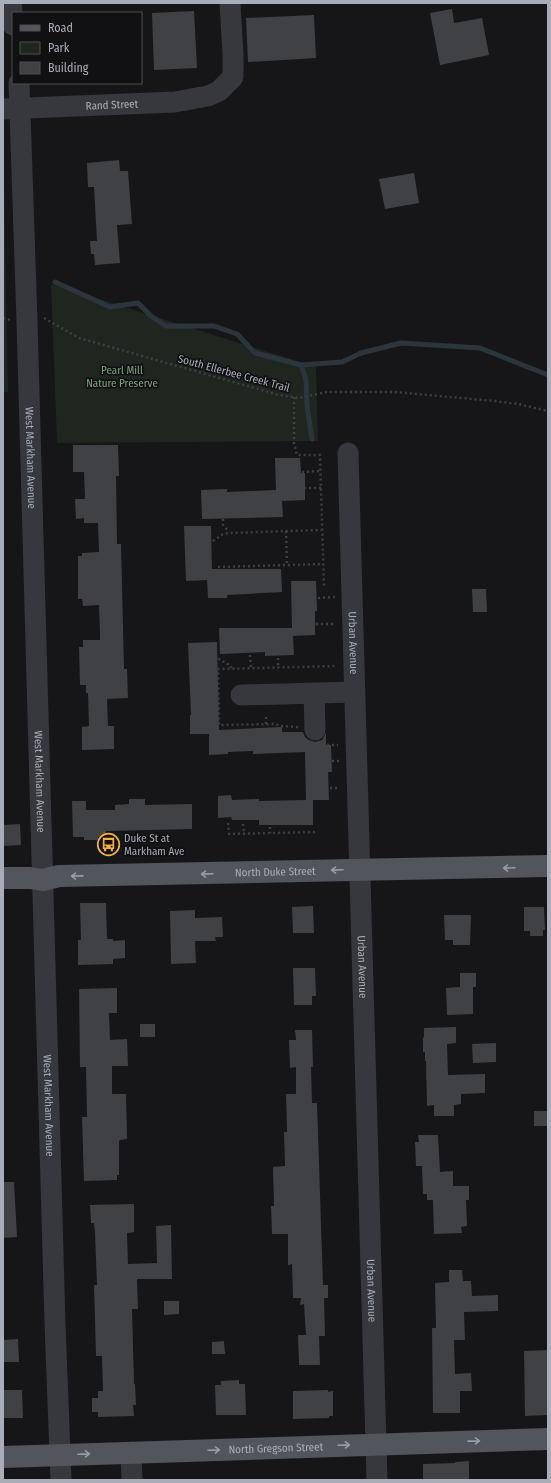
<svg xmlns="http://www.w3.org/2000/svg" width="551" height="1483" viewBox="0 0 551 1483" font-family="'Fira Sans Condensed',sans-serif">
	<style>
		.green { fill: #1e261f }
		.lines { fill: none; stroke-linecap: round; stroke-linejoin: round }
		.stream { stroke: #2c353c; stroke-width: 5 }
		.building { fill: #404145 }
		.path { stroke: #3d3f44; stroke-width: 2.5; stroke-dasharray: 2 3; stroke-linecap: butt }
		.minor { stroke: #37383d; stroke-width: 21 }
		.major { stroke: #53555c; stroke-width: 22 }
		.oneway { stroke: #979ba6 }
		.labels { text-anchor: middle; stroke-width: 3.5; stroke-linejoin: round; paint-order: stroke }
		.street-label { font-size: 11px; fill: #a8adb8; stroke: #111113 }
		.park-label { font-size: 11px; fill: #7fa381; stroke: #111113 }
		.poi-label { font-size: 11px; fill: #a8adb8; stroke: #111113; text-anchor: start }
	</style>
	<rect width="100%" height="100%" fill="#161618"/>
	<!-- green -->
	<path class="green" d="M3,125L8,392H3Z
		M51,284L316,367L318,441L57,443Z"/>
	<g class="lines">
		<!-- stream -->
		<path class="stream" d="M55,282L110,307L138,303L151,316L166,326H214L237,334L255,353L301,365L342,362L361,353L401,343L480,348L548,375
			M301,365L306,380L307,406L312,439"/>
	</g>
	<!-- building -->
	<path class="building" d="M452,9L454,23L482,18L489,55L440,65L430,13Z
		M194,11L197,68L154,70L152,13Z
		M314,15L316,58L248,62L246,18Z
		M119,160L120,171H128L132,224L117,225L120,263L95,265L94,254H91L90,241H97L94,187H88L87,163Z
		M414,173L419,203L385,209L379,179Z
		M73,445H118L119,476H116L117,544H121L124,669H127L128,698L107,699L108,726H114V749L82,750V727L89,726L88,693H86V685H80L79,647H83V640H100V633L99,605L83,606L82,599H78V556H82V553L99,552L98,523H84V518L76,519L75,499H85L84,472H73Z
		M275,458H300L301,473H305V500L282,501L283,517L202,519L201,490L227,489V492L276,490Z
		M184,526H211L212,569H281L282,592L227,595V598H208L207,580L186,581Z
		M291,581H316L317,611H315V635L293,636L294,655L265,656V652L220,654L219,628H292Z
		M472,589H486L487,612H473Z
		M217,642L219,730L282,727V732H303L305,737L309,740L315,742L322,740L326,733V745H331L332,772H328L329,800H313V825H259V820H232L231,817L218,818V796L231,795L232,800L259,799V801L306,800L305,752L253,754V751L228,752V754L209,755V734H190V715H191L188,643Z
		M129,799H145V805L192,804V829L106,831V837H98V840H84V837H73L72,801H86V810H115V805L129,804Z
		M20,824L21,845L3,846V825Z
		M80,903H106L107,939H113V941L125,940V958L113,959V964L78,965V940H81Z
		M313,906L314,933H293L292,907Z
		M524,907H544L545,930H543V936H530V931H524Z
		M195,910V918L222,917L223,937H215L216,941H195L196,963L171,964L170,911Z
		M444,915H471L470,945H453V940H445Z
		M293,968H315L316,996H312V1005H294Z
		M460,973H476V987H473V1014L447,1015L446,988L460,987Z
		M117,988V1013H109L110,1040L127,1039L128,1066H112V1094H126L127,1139L120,1140L119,1141V1175H117V1180L84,1181L82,1117H87L86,1067H80L79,989Z
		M140,1024H155V1037H140Z
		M456,1027V1043L447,1044L448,1075L485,1074V1093L461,1094V1104L454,1105V1116H434V1105L427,1106L426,1061H425V1052H423V1038L424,1037V1028Z
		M295,1030H312L313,1067H311L312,1103H317L323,1285H328V1298H324L325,1336H319L320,1365H299L298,1335H306L304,1304L300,1305L301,1298H293L292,1264L288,1265V1234H272L271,1206H274L273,1167L285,1166L284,1132H287L286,1094H296V1067L290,1068L289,1040H296Z
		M496,1043V1062L473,1063L472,1044Z
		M534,1111H548V1126H534Z
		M418,1135H438L440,1172L453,1171V1186H469V1200H466L467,1226L461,1227L462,1233L434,1234L433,1200H427V1194H423L422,1166H416L415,1142H419Z
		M3,1182H14L17,1237L3,1238Z
		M134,1204V1232L127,1233L128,1264L157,1263L156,1226L171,1225L172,1279H137L138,1309H132L134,1384H135L136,1405H133L134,1416L98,1417V1412H92V1398H98V1391H103L102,1356H96L94,1285H97L95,1233L94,1223H91L90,1205Z
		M449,1270H462L463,1281H471L472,1296L498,1295V1311L464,1312L465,1340H454L455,1374L471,1373L472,1391H460V1413H433L432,1328H436L435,1283L449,1282Z
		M164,1301H179V1314L164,1315Z
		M18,1339L19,1362H3V1340Z
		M224,1341L225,1354H212V1342Z
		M548,1350V1415L525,1416L524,1351Z
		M239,1380V1384H245L246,1415H216L215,1385H221V1381Z
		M3,1390H22L23,1418H3Z
		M328,1390V1392L333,1391V1416H329V1418L293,1419V1391Z
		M469,1461V1480H423V1464L455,1463V1462Z"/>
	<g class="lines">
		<!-- path -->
		<path class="path" d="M3,318L10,320
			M44,318L79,338L279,395L299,398L327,392H395L494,401L518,404L548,411
			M294,397V443L297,455H320L324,586
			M302,472L321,471
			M304,488H321
			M223,519V525L229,532
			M286,531L287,565
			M213,541L223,534L230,533L322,530
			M218,572V567L323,564
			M318,598L335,597
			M316,624H335
			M250,655L251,668
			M214,656L231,666V669
			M278,658V668
			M266,724V717
			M298,727L280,726L276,724L219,725L218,669L337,666
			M327,745H338
			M332,761H340
			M330,788H339
			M228,823L229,834L317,832
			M243,824L244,834
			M270,827V833"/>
		<!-- minor -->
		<g class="minor">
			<path d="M11,3L13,25"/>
			<path id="s1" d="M19,83L27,321L55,1324L61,1480"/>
			<path id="s2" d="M3,109L175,102L208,96L219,91L233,77V54L230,3"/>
			<path id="s3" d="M348,453L377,1480"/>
			<path d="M314,693L315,730"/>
			<path d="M241,695L354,692"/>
			<path d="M131,1452L132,1480"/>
		</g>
		<!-- major -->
		<g class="major">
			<path id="s4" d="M3,878H30L43,880L59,876L548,866"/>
			<path id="s5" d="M3,1457L548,1439"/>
		</g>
	</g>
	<!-- one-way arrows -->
	<defs><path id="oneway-shaft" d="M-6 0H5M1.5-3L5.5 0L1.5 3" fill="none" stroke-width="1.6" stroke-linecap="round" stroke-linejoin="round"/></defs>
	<g class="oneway">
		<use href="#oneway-shaft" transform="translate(509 868) rotate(178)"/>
		<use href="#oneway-shaft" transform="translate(337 870) rotate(178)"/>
		<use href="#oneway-shaft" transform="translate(207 874) rotate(178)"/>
		<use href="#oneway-shaft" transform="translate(77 876) rotate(179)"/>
		<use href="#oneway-shaft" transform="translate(474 1441) rotate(-1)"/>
		<use href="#oneway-shaft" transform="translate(344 1445) rotate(-2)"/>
		<use href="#oneway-shaft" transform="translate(214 1450) rotate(-2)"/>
		<use href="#oneway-shaft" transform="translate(84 1454) rotate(-2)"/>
	</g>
	<!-- icons -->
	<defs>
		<symbol id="bus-ring" viewBox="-11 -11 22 22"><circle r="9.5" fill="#111113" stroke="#f2b134" stroke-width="1.5"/><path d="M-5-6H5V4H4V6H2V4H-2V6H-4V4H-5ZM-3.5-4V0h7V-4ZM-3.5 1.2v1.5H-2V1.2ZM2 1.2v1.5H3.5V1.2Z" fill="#f2b134"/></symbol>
	</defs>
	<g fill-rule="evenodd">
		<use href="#bus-ring" x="96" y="832" width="25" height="25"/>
	</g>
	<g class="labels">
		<!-- street labels -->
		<g class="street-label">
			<text dy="4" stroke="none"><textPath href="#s2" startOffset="109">Rand Street</textPath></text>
			<text transform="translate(234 373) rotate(15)" y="4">South Ellerbee Creek Trail</text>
			<text dy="4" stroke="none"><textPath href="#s1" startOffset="375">West Markham Avenue</textPath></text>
			<text dy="4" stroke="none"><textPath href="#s3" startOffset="190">Urban Avenue</textPath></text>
			<text dy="4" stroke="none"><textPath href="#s1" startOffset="699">West Markham Avenue</textPath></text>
			<text dy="4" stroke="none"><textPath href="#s4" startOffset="273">North Duke Street</textPath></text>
			<text dy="4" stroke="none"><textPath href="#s3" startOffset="514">Urban Avenue</textPath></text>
			<text dy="4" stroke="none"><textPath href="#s1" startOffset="1023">West Markham Avenue</textPath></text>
			<text dy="4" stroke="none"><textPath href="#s3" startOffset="838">Urban Avenue</textPath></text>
			<text dy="4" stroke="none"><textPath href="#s5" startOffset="273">North Gregson Street</textPath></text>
		</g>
		<!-- park labels -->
		<g class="park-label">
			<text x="122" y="374">Pearl Mill<tspan x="122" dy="13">Nature Preserve</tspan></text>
		</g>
		<!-- poi labels -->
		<g class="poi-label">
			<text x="124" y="842">Duke St at<tspan x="124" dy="13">Markham Ave</tspan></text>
		</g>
	</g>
	<!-- border -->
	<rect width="551" height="1483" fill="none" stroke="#a8adb8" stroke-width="8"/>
	<!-- legend -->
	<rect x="12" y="12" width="130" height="72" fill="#111113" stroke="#4d4f55"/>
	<rect x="20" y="25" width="20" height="6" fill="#53555c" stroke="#4d4f55"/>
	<text x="48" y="32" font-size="12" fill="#a8adb8">Road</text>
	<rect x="20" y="42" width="20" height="12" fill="#1e261f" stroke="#4d4f55"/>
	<text x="48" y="52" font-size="12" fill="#a8adb8">Park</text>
	<rect x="20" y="62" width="20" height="12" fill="#404145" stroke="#4d4f55"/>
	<text x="48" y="72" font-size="12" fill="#a8adb8">Building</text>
</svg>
